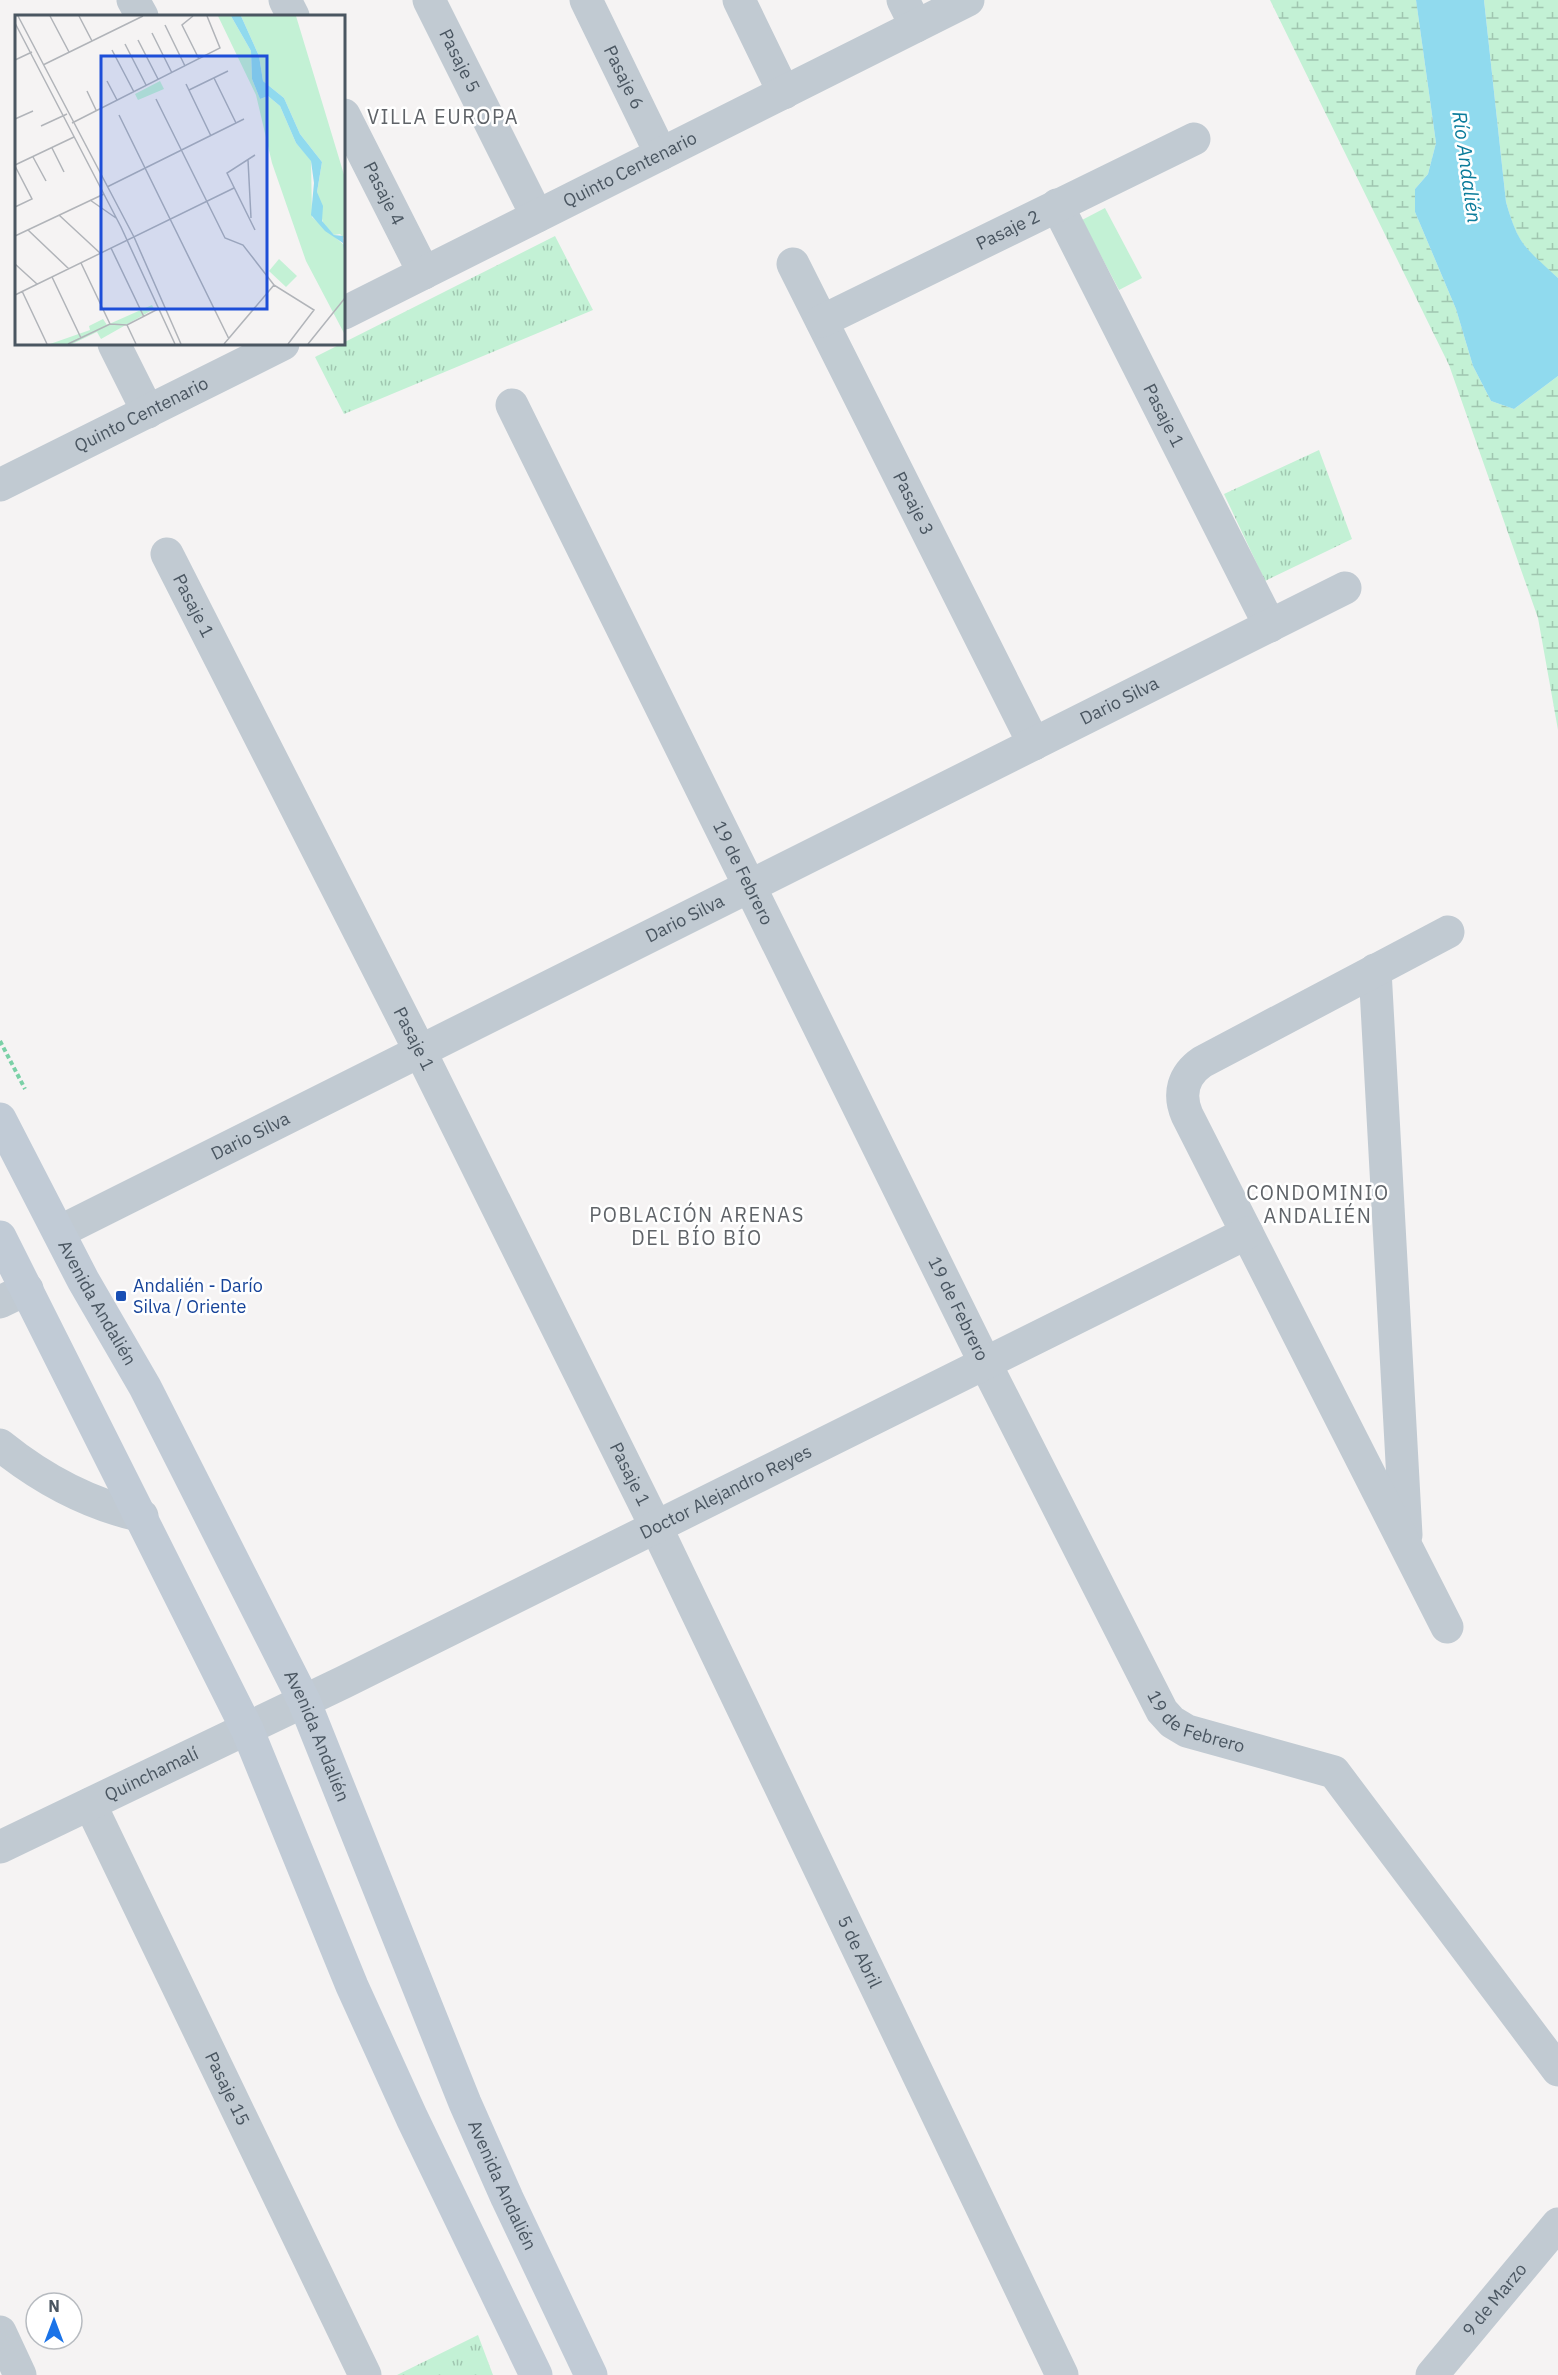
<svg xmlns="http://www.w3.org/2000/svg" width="1558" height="2375" viewBox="0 0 1558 2375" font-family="'IBM Plex Sans',sans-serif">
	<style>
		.green { fill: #c3f1d5 }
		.wetland { fill: url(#wetland-marsh) }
		.park { fill: url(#park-tufts) }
		.water { fill: #90daee }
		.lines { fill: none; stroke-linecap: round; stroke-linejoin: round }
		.path { stroke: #7ad0a6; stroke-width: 4; stroke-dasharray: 4.5 3; stroke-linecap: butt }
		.minor { stroke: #c1cad2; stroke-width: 33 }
		.secondary { stroke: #c1cbd6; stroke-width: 33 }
		.transit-dot { fill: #1a4fb4; stroke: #fff; stroke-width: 2 }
		.labels { text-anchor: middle; stroke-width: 5; stroke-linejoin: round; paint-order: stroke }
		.street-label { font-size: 18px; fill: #4a5661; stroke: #fff }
		.transit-label { font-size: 18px; fill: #164399; stroke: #fff; text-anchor: start }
		.neighbourhood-label { font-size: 20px; letter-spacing: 1.5px; fill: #5f6368; stroke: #fff }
		.water-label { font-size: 20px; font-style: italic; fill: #0c7c9b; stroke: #fff }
		.inset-road { fill: none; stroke: #b1b4b9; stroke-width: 1.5 }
		.view { fill: #1d4ed8; fill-opacity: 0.15; stroke: #1d4ed8; stroke-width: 3 }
		.inset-edge { fill: none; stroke: #4a5661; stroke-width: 3 }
	</style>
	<defs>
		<pattern id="wetland-marsh" width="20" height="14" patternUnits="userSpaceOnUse" patternTransform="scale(1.5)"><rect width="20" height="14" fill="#c3f1d5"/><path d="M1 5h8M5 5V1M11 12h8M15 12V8" fill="none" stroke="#a0c6b0"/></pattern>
		<pattern id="park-tufts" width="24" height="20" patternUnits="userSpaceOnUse" patternTransform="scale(1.5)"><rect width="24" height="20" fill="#c3f1d5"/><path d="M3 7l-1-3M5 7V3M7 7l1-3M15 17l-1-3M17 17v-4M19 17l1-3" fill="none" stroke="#a0c6b0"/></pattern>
	</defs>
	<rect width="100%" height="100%" fill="#f5f3f3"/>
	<!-- green -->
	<path class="green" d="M1105,208L1142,278L1119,290L1082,220Z"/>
	<!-- wetland -->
	<path class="wetland" d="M1270,0H1416L1436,143L1428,174L1415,189V212L1456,309L1473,366L1491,401L1514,409L1558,376V730L1538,618L1449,365Z
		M1484,0H1558V278C1525,249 1518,245 1506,202Z"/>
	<!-- park -->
	<path class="park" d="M555,236L593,310L344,414L315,357Z
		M1319,450L1352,539L1265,581L1224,494Z
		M478,2335L493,2375H397Z"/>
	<!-- water -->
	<path class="water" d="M1416,0H1484L1506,202C1519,247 1525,247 1558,278V376L1514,409L1491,401L1473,366L1456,309L1415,212V189L1428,174L1436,143Z"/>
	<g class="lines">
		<!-- path -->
		<path class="path" d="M0,1041L25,1089"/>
		<!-- minor -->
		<g class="minor">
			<path d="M133,0L142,16"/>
			<path d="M285,0L293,16"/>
			<path id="s1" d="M429,0L537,216"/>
			<path id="s2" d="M586,0L661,154"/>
			<path d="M739,0L784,93"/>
			<path d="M903,0L916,26"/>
			<path id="s3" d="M344,115L424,273"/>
			<path id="s4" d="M1057,205L1270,626"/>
			<path id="s5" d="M793,264L1034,744"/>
			<path id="s6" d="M344,313L968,0"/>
			<path id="s7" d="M822,321L1194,139"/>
			<path d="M114,344L148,412"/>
			<path id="s8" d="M512,405L985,1363L1162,1711L1172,1722L1187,1731L1334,1772L1558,2070"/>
			<path id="s9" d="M0,485L283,344"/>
			<path id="s10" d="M167,554L420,1051L656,1527L1062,2375"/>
			<path d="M1375,970L1406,1535"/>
			<path id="s11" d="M59,1232L1345,588"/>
			<path d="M0,1302L27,1289"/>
			<path d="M0,1445C42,1479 88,1504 142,1516"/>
			<path d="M1447,1627L1187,1115C1178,1094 1183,1075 1202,1062L1448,932"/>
			<path id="s12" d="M90,1804L365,2375"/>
			<path id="s13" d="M0,1847L344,1682L1247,1233"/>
			<path d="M0,2332L20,2375"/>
			<path id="s14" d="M1432,2375L1558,2224"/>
		</g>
		<!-- secondary -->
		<g class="secondary">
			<path id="s15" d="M0,1119L83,1280L145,1387L304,1701L465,2103L507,2198L591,2375"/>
			<path d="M0,1237L247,1729L352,1986L412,2118L536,2375"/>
		</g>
	</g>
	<!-- markers -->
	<rect class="transit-dot" x="115" y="1290" width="12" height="12" rx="3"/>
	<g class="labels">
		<!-- street labels -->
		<g class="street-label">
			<text dy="6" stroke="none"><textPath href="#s1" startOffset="68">Pasaje 5</textPath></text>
			<text dy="6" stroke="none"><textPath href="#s2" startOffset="86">Pasaje 6</textPath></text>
			<text dy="6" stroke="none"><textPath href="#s6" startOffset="320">Quinto Centenario</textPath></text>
			<text dy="6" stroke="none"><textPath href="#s3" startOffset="88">Pasaje 4</textPath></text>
			<text dy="6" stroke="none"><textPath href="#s7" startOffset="207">Pasaje 2</textPath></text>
			<text dy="6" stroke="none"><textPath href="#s9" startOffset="158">Quinto Centenario</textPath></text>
			<text dy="6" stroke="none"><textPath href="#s4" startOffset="236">Pasaje 1</textPath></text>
			<text dy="6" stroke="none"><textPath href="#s5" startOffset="268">Pasaje 3</textPath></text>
			<text dy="6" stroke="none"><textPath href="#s10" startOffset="58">Pasaje 1</textPath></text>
			<text dy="6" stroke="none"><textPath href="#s11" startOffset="1186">Dario Silva</textPath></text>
			<text dy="6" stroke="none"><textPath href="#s8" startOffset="522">19 de Febrero</textPath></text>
			<text dy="6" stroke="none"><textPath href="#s11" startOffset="700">Dario Silva</textPath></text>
			<text dy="6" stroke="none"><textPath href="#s10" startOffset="544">Pasaje 1</textPath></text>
			<text dy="6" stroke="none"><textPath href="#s11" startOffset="214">Dario Silva</textPath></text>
			<text dy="6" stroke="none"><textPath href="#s15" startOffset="208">Avenida Andalién</textPath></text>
			<text dy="6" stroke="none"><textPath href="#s8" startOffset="1008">19 de Febrero</textPath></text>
			<text dy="6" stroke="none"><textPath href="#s10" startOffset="1030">Pasaje 1</textPath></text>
			<text dy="6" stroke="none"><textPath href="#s13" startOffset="808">Doctor Alejandro Reyes</textPath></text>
			<text dy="6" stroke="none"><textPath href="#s8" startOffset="1494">19 de Febrero</textPath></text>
			<text dy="6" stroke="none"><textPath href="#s15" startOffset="694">Avenida Andalién</textPath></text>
			<text dy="6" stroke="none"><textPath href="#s13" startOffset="168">Quinchamalí</textPath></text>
			<text dy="6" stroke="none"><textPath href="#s10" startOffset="1560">5 de Abril</textPath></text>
			<text dy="6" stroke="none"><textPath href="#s12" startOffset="316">Pasaje 15</textPath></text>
			<text dy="6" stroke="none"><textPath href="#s15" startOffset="1180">Avenida Andalién</textPath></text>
			<text dy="6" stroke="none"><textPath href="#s14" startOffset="98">9 de Marzo</textPath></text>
		</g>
		<!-- transit labels -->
		<g class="transit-label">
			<text x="133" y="1292">Andalién - Darío<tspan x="133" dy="21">Silva / Oriente</tspan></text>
		</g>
		<!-- neighbourhood labels -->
		<g class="neighbourhood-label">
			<text x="443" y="124">VILLA EUROPA</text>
			<text x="1318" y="1200">CONDOMINIO<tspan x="1318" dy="23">ANDALIÉN</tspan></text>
			<text x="697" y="1222">POBLACIÓN ARENAS<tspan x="697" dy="23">DEL BÍO BÍO</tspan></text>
		</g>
		<!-- water labels -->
		<g class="water-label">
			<text transform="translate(1467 167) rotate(82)" y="7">Río Andalién</text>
		</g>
	</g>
	<!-- overview -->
	<g transform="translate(15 15)">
		<rect width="330" height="330" fill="#f5f3f3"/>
		<path d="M264,244L282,261L271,272L254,256Z" fill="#c3f1d5"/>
		<path d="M203,1H216L236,36L237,64L245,84L253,81L265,91L281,128L296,145L297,202L329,230L330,320L291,246L257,148L241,80ZM226,1H281L330,163V224L325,219L319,220L308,209L302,177L307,147L285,119L269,83L248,66L244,41Z" fill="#c3f1d5"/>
		<path d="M145,66L149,74L123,85L120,79ZM137,290L139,294L86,324L82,317L57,329H35L75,315L74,311L88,304L92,310Z" fill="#c3f1d5"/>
		<path d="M216,1H226L244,41L248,66L269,83L285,119L307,147L302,177L308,191L307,206L319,220L328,221L330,241L328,228L310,216L296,200L299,168L296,146L281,128L265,91L253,81L245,84L237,64L236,36Z" fill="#90daee"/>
		<path class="inset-road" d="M3,1L119,222L166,329M35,1L54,37M64,1L77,26M178,1L167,10L184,44M0,8L106,212L160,329M150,10L170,51M137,18L157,58M123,25L143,64M110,29L131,70M97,35L119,77M0,45L17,37M28,50L128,1M199,63L221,108M92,66L102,85M171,69L196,121M174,75L213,56M72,76L81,95M141,84L210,223L228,230L259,270M104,100L214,324M0,104L18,96M57,108L205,33L192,1M26,111L52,99M37,133L49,157M18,142L31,166M233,145L236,203M0,150L59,122M0,151L17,184L0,192M92,172L229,104M75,185L101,203M44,200L85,238M13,215L54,254M240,215L212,158L240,140M0,221L89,179M96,233L129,302M66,248L95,309M0,249L22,269M37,262L66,323M7,276L32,329M0,280L219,173M112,310L121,329M53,329L95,309L112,310L143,294M209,329L259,270L299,295L273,329M293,329L330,283"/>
		<path class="view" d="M86,41H252V294H86Z"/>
		<rect width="330" height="330" class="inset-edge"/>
	</g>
	<!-- north arrow -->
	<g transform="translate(54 2321)"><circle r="28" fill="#ffffff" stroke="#b7bbc0" stroke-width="1.5"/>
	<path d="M0-4.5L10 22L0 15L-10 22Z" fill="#1a73e8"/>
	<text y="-9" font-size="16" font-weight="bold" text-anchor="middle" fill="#4a5661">N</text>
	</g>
</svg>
